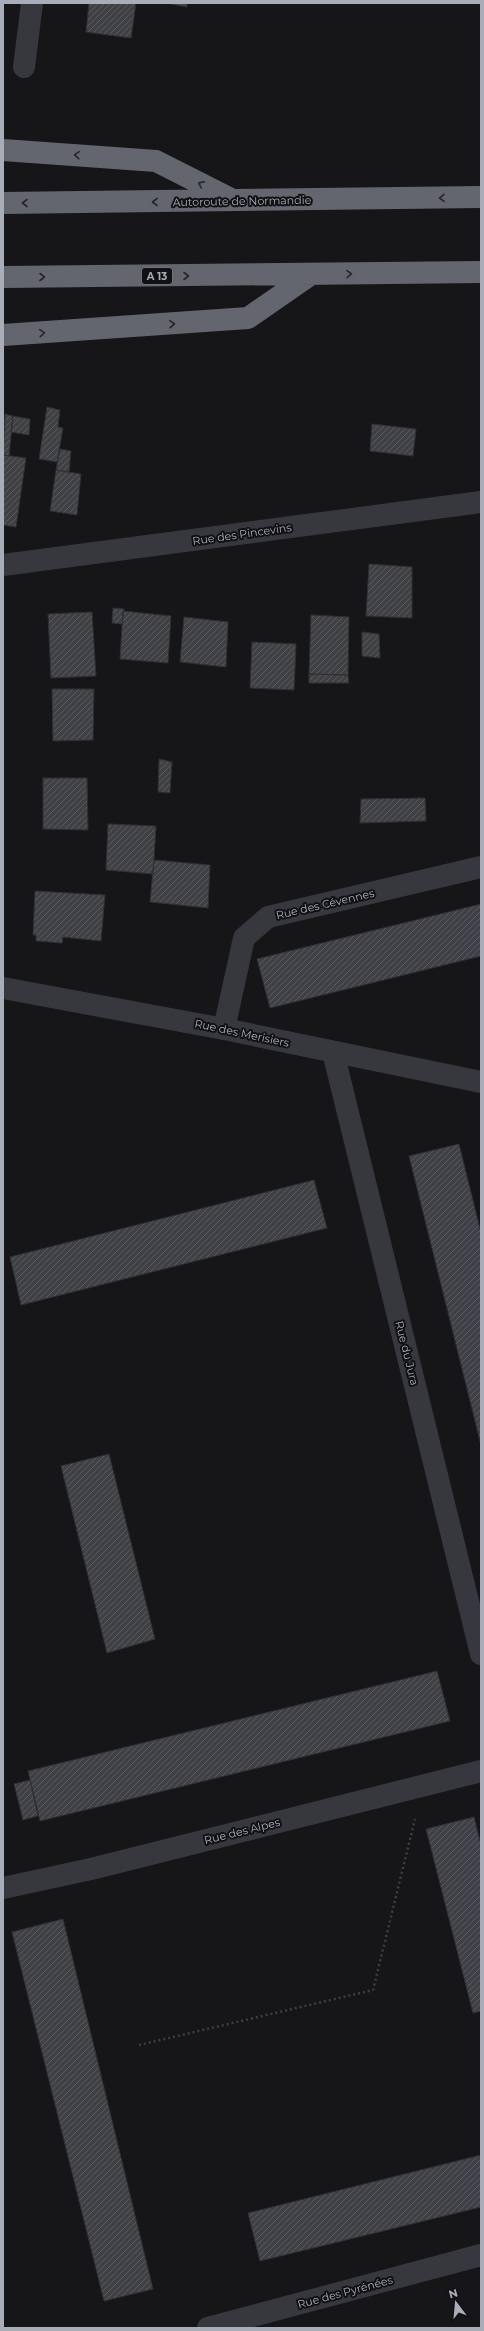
<svg xmlns="http://www.w3.org/2000/svg" width="484" height="2331" viewBox="0 0 484 2331" font-family="Montserrat,sans-serif">
	<style>
		.building { fill: url(#building-hatch); stroke: #303034 }
		.lines { fill: none; stroke-linecap: round; stroke-linejoin: round }
		.path { stroke: #3d3f44; stroke-width: 2.5; stroke-dasharray: 2 3; stroke-linecap: butt }
		.minor { stroke: #37383d; stroke-width: 22 }
		.highway { stroke: #63666e; stroke-width: 22 }
		.oneway { stroke: #26262a }
		.labels { text-anchor: middle; stroke-width: 4; stroke-linejoin: round; paint-order: stroke }
		.shield { fill: #111113; stroke: #7b7e86; stroke-width: 1 }
		.shield-label { font-size: 10px; font-weight: bold; fill: #a8adb8 }
		.street-label { font-size: 11px; fill: #a8adb8; stroke: #111113 }
	</style>
	<defs>
		<pattern id="building-hatch" width="6" height="6" patternUnits="userSpaceOnUse"><rect width="6" height="6" fill="#404145"/><path d="M-1 1l2-2M0 6l6-6M5 7l2-2" fill="none" stroke="#595a5e"/></pattern>
	</defs>
	<rect width="100%" height="100%" fill="#161618"/>
	<!-- building -->
	<path class="building" d="M89,3H136L131,38L86,32Z
		M165,3H187V7Z
		M47,407L60,410L58,427L63,428L57,462L39,459Z
		M5,414L13,416L9,456L3,455Z
		M13,416L30,419L29,435L11,432Z
		M372,424L416,429L413,456L370,451Z
		M60,449L71,451L69,472L56,470Z
		M3,455L26,458L16,527L3,525Z
		M56,470L81,474L77,515L50,511Z
		M369,564L412,567V618L366,616Z
		M113,608L124,609L122,624L112,623Z
		M123,611L171,616L168,663L120,659Z
		M92,612L96,676L51,678L48,614Z
		M311,615L349,617L348,675L309,674Z
		M184,617L228,622L226,667L180,662Z
		M362,632L379,634L380,658L362,656Z
		M252,642L296,644L294,690L250,688Z
		M309,674L348,675L349,683H309Z
		M52,689H94L93,740L53,741Z
		M159,759L172,762L170,793L158,792Z
		M43,778H87L88,830L43,829Z
		M425,798L426,821L360,823L361,799Z
		M108,824L156,826L153,874L106,870Z
		M154,860L210,865L208,908L150,902Z
		M35,891L105,895L101,941L63,937L62,943L36,941V935H33Z
		M481,904V956L270,1008L257,959Z
		M459,1144L481,1233V1445L409,1156Z
		M314,1180L327,1228L21,1305L10,1257Z
		M109,1454L155,1639L107,1653L61,1466Z
		M437,1671L450,1721L40,1821L28,1771Z
		M30,1780L38,1816L23,1820L14,1784Z
		M474,1817L481,1845V2011L473,2013L426,1829Z
		M63,1919L153,2289L104,2301L12,1932Z
		M481,2155V2207L260,2261L248,2213Z"/>
	<g class="lines">
		<!-- path -->
		<path class="path" d="M139,2045L373,1990L415,1819"/>
		<!-- minor -->
		<path class="minor" d="M24,67L32,3
			M3,565L481,502
			M3,988L224,1029L481,1082
			M224,1029L244,938L268,917L481,867
			M333,1052L481,1654
			M3,1888L91,1869L481,1771
			M208,2328L481,2255"/>
		<!-- highway -->
		<path class="highway" d="M3,150L156,161L233,200
			M3,203L481,197
			M3,277L481,272
			M3,335L248,318L310,275"/>
	</g>
	<!-- one-way arrows -->
	<defs><path id="oneway-chevron" d="M-2-3.5L2.5 0L-2 3.5" fill="none" stroke-width="1.6" stroke-linecap="round" stroke-linejoin="round"/></defs>
	<g class="oneway">
		<use href="#oneway-chevron" transform="translate(77 155) rotate(-176)"/>
		<use href="#oneway-chevron" transform="translate(201 184) rotate(-153)"/>
		<use href="#oneway-chevron" transform="translate(442 198) rotate(179)"/>
		<use href="#oneway-chevron" transform="translate(155 202) rotate(180)"/>
		<use href="#oneway-chevron" transform="translate(25 203) rotate(180)"/>
		<use href="#oneway-chevron" transform="translate(349 274) rotate(-1)"/>
		<use href="#oneway-chevron" transform="translate(186 276)"/>
		<use href="#oneway-chevron" transform="translate(42 277)"/>
		<use href="#oneway-chevron" transform="translate(172 324) rotate(-4)"/>
		<use href="#oneway-chevron" transform="translate(42 333) rotate(-4)"/>
	</g>
	<g class="labels">
		<!-- shield labels -->
		<rect class="shield" x="142" y="268" width="30" height="16" rx="3"/>
		<g class="shield-label">
			<text x="157" y="280">A 13</text>
		</g>
		<!-- street labels -->
		<g class="street-label">
			<text transform="translate(242 201) rotate(-1)" y="4">Autoroute de Normandie</text>
			<text transform="translate(242 534) rotate(-8)" y="4">Rue des Pincevins</text>
			<text transform="translate(325 904) rotate(-13)" y="4">Rue des Cévennes</text>
			<text transform="translate(242 1033) rotate(12)" y="4">Rue des Merisiers</text>
			<text transform="translate(407 1353) rotate(76)" y="4">Rue du Jura</text>
			<text transform="translate(242 1831) rotate(-14)" y="4">Rue des Alpes</text>
			<text transform="translate(345 2292) rotate(-15)" y="4">Rue des Pyrénées</text>
		</g>
	</g>
	<!-- border -->
	<rect width="484" height="2331" fill="none" stroke="#a8adb8" stroke-width="8"/>
	<!-- north arrow -->
	<g transform="translate(456 2303) rotate(344)" stroke="#111113" stroke-width="3" paint-order="stroke">
	<path d="M0-3L7 15L0 10L-7 15Z" fill="#a8adb8"/>
	<text y="-6" font-size="11" font-weight="bold" text-anchor="middle" fill="#a8adb8">N</text>
	</g>
</svg>
